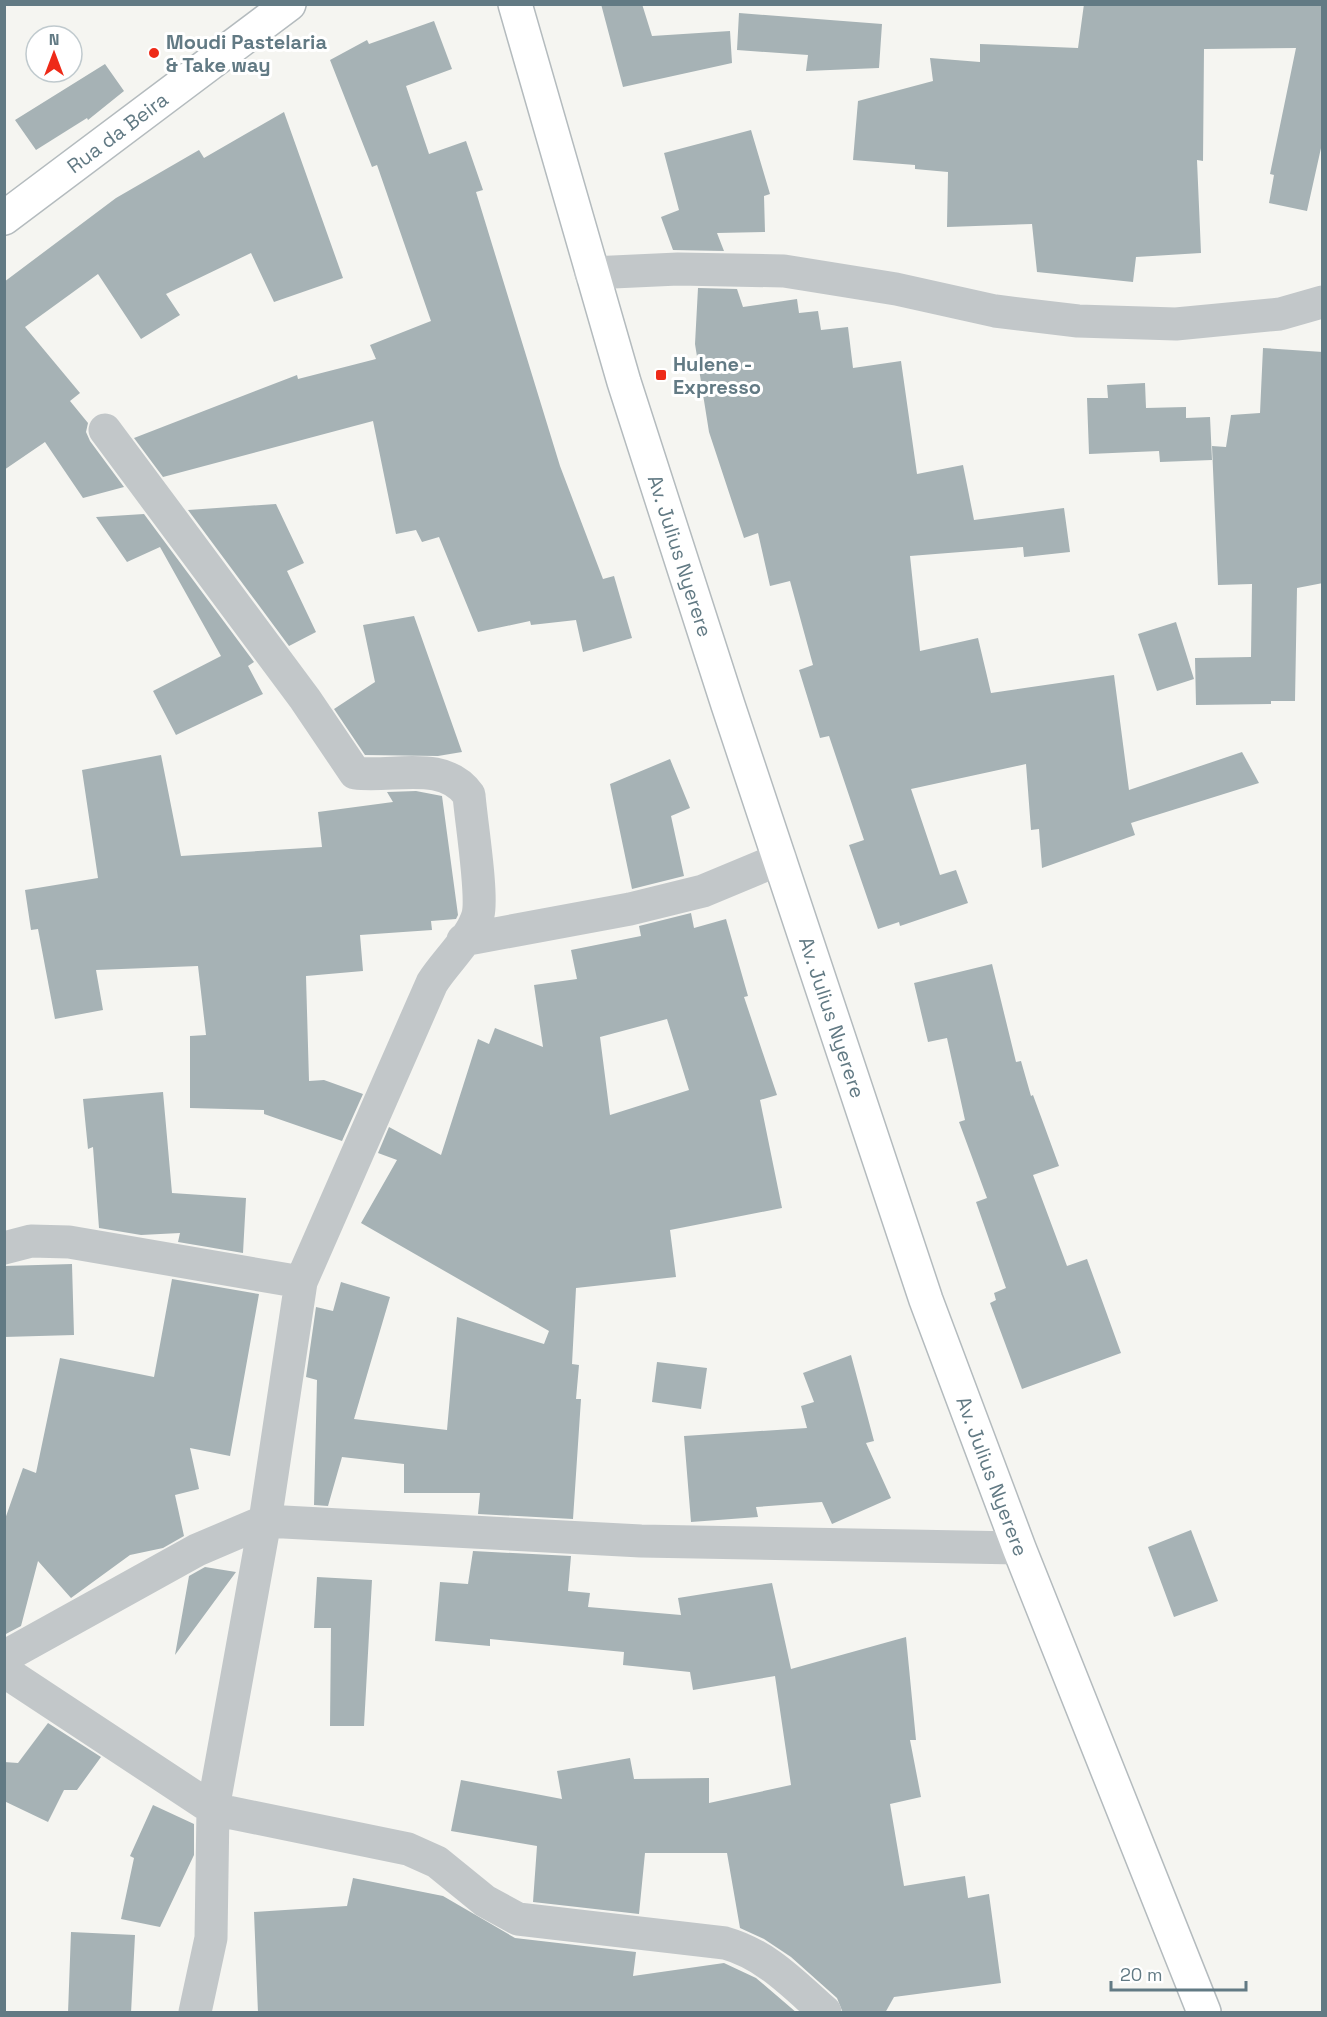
<svg xmlns="http://www.w3.org/2000/svg" width="1327" height="2017" viewBox="0 0 1327 2017" font-family="'Space Grotesk',sans-serif">
	<style>
		.building { fill: #a6b2b5; fill-rule: evenodd }
		.lines { fill: none; stroke-linecap: round; stroke-linejoin: round }
		.secondary-casing { stroke: #b4bbbe; stroke-width: 36 }
		.minor { stroke: #c2c7c9; stroke-width: 33 }
		.secondary { stroke: #fff; stroke-width: 33 }
		.poi-dot { fill: #ee2a18; stroke: #fff; stroke-width: 2 }
		.labels { text-anchor: middle; stroke-width: 6; stroke-linejoin: round; paint-order: stroke }
		.poi-label { font-size: 20px; font-weight: bold; fill: #627a84; stroke: #fff; text-anchor: start }
		.street-label { font-size: 20px; fill: #627a84; stroke: #fff }
	</style>
	<rect width="100%" height="100%" fill="#f5f5f1"/>
	<!-- building -->
	<path class="building" d="M601,4H642L652,36L730,31L732,63L623,87Z
		M1084,4H1323V139L1307,211L1269,203L1274,175L1270,174L1296,48L1204,49L1203,161L1197,160L1201,253L1136,257L1133,282L1037,272L1032,224L947,227L948,172L915,169V165L853,160L858,101L933,81L930,58L980,62V44L1078,48Z
		M739,13L882,24L879,68L806,71L808,55L737,50Z
		M434,21L452,69L406,86L429,154L466,141L483,190L476,192L560,466L603,579L614,576L632,638L583,652L576,620L531,625L530,621L478,632L439,537L422,542L416,530L396,534L373,421L163,477L134,438L297,375L298,379L376,359L370,345L431,321L377,165L372,167L330,60L367,40L369,44Z
		M105,64L124,91L88,120L87,118L36,150L15,120Z
		M284,112L343,278L274,302L251,253L166,294L180,315L141,339L98,274L25,327L80,393L70,401L88,423L86,432L90,441L124,487L83,498L45,442L4,470V282L116,198L199,150L204,158Z
		M751,130L770,194L764,196L765,232L717,233L724,251L673,250L661,217L679,210L664,153Z
		M698,288L737,289L743,307L797,299L799,313L818,311L821,330L848,327L853,368L901,361L917,474L963,465L974,520L1064,508L1070,552L1024,557L1023,547L910,556L920,651L978,638L991,693L1114,675L1129,790L1242,752L1259,783L1131,823L1135,835L1042,868L1039,829L1031,830L1026,764L911,789L940,875L956,870L968,903L900,926L899,922L878,929L849,845L864,840L829,736L820,738L799,670L813,665L790,581L770,586L758,533L744,538L709,432L695,344Z
		M1263,348L1323,352V583L1297,588L1295,701H1271V704L1196,705L1195,658L1251,657L1252,584L1218,585L1212,446L1226,447L1231,415L1260,413Z
		M1145,383L1146,408L1186,407V418L1210,417L1212,460L1160,462L1159,451L1089,454L1087,398H1108L1107,385Z
		M276,504L304,563L287,571L316,632L289,646L188,510Z
		M144,514L254,662L248,666L263,694L176,735L153,691L221,656L160,547L127,562L96,517Z
		M414,616L462,752L438,756L365,755L334,709L375,682L363,625Z
		M1176,622L1194,679L1157,691L1138,634Z
		M161,755L181,856L322,847L318,812L393,802L387,792L416,791L442,796L458,915L456,919L431,921L432,930L360,935L363,971L306,976L309,1081L324,1080L363,1094L342,1141L264,1114V1110L190,1108V1036L206,1035L198,966L96,970L103,1010L55,1019L38,929L31,930L25,890L98,878L82,770Z
		M670,759L690,808L671,816L684,876L632,889L610,784Z
		M691,913L694,928L726,919L748,996L744,997L777,1095L760,1100L782,1208L670,1230L676,1277L576,1288L572,1364L579,1365L576,1399H581L573,1519L478,1514L480,1493H404V1464L342,1457L328,1506L314,1505L317,1380L306,1377L316,1307L333,1311L341,1282L390,1297L354,1419L447,1430L457,1317L544,1344L549,1331L361,1223L397,1160L378,1153L389,1127L441,1155L478,1039L489,1044L495,1028L543,1047L534,985L577,979L571,950L641,936L639,926ZM667,1019L689,1090L610,1115L600,1037Z
		M992,964L1016,1062L1021,1061L1031,1096L1033,1095L1059,1166L1033,1175L1067,1266L1087,1259L1121,1353L1022,1389L990,1303L996,1300L994,1293L1006,1288L976,1202L987,1198L959,1122L965,1120L947,1038L928,1042L914,983Z
		M163,1092L172,1193L246,1198L243,1253L178,1242L180,1233L141,1235L99,1228L93,1147L88,1149L83,1099Z
		M72,1264L74,1335L4,1337V1266Z
		M172,1279L259,1294L230,1456L190,1448L199,1489L175,1495L184,1536L163,1548L130,1555L71,1598L38,1561L21,1626L4,1635V1522L23,1468L36,1473L60,1358L154,1377Z
		M851,1355L874,1441L866,1443L891,1498L832,1524L822,1502L756,1507L758,1517L691,1522L684,1436L807,1428L801,1406L814,1402L803,1373Z
		M657,1362L707,1368L701,1409L652,1402Z
		M1191,1530L1218,1601L1174,1617L1148,1547Z
		M473,1551L571,1556L568,1591L590,1593L588,1607L681,1615L678,1598L772,1583L791,1669L906,1637L916,1740H910L921,1797L890,1804L904,1886L965,1876L968,1898L989,1894L1001,1983L894,1997L885,2013H843L837,1998L791,1957L764,1939L740,1928L727,1853H645L639,1914L533,1902L537,1846L451,1831L461,1780L562,1799L557,1771L630,1758L634,1779L709,1778V1803L791,1785L775,1676L693,1690L690,1672L623,1665L624,1652L490,1639V1646L435,1641L440,1582L468,1584Z
		M205,1567L236,1572L175,1655L189,1576Z
		M317,1577L372,1580L364,1726H330L331,1628H314Z
		M48,1723L101,1757L77,1790H64L48,1822L4,1801V1762L18,1763Z
		M153,1805L194,1824V1855L160,1927L121,1919L134,1858L130,1856Z
		M353,1878L443,1896L515,1938L636,1952L633,1976L724,1963L756,1978L797,2013H258L254,1912L347,1906Z
		M71,1932L135,1935L131,2013H68Z"/>
	<g class="lines">
		<defs>
			<g id="secondary">
				<path id="s1" d="M515,4L624,382L728,705L926,1300L1019,1548L1204,2012"/>
				<path id="s2" d="M4,218L289,4"/>
			</g>
		</defs>
		<!-- secondary casing -->
		<use href="#secondary" class="secondary-casing"/>
		<!-- minor -->
		<path class="minor" d="M591,273L678,269L784,271L896,289L995,311L1078,321L1176,324L1280,314L1322,302
			M105,430L305,699L355,773C393,778 444,759 469,795C471,821 483,894 478,915C471,939 445,962 432,983L301,1282L265,1521L213,1809L211,1938L195,2012
			M463,940L630,909L703,891L780,859
			M4,1248L31,1241L69,1242L301,1282
			M4,1657L197,1550L265,1521L641,1541L1019,1548
			M4,1671L213,1809L408,1849L437,1862L485,1901L518,1919L725,1943C767,1955 793,1984 825,2012"/>
		<!-- secondary -->
		<use href="#secondary" class="secondary"/>
	</g>
	<!-- markers -->
	<g class="poi-dot">
		<circle cx="154" cy="53" r="6"/>
		<rect x="655" y="369" width="12" height="12" rx="3"/>
	</g>
	<g class="labels">
		<!-- poi labels -->
		<g class="poi-label">
			<text x="166" y="49">Moudi Pastelaria<tspan x="166" dy="23">&amp; Take way</tspan></text>
			<text x="673" y="371">Hulene -<tspan x="673" dy="23">Expresso</tspan></text>
		</g>
		<!-- street labels -->
		<g class="street-label">
			<text dy="7" stroke="none"><textPath href="#s2" startOffset="142">Rua da Beira</textPath></text>
			<text dy="7" stroke="none"><textPath href="#s1" startOffset="576">Av. Julius Nyerere</textPath></text>
			<text dy="7" stroke="none"><textPath href="#s1" startOffset="1062">Av. Julius Nyerere</textPath></text>
			<text dy="7" stroke="none"><textPath href="#s1" startOffset="1548">Av. Julius Nyerere</textPath></text>
		</g>
	</g>
	<!-- border -->
	<rect width="1327" height="2017" fill="none" stroke="#627a84" stroke-width="12"/>
	<!-- north arrow -->
	<g transform="translate(54 54)"><circle r="28" fill="#ffffff" stroke="#c0cace" stroke-width="1.5"/>
	<path d="M0-4.5L10 22L0 15L-10 22Z" fill="#ee2a18"/>
	<text y="-9" font-size="16" font-weight="bold" text-anchor="middle" fill="#627a84">N</text>
	</g>
	<!-- scale -->
	<path d="M1111 1981v9h135v-9" fill="none" stroke="#627a84" stroke-width="3"/>
	<text x="1120" y="1981" font-size="18" fill="#627a84" stroke="#ffffff" stroke-width="4.5" paint-order="stroke">20 m</text>
</svg>
